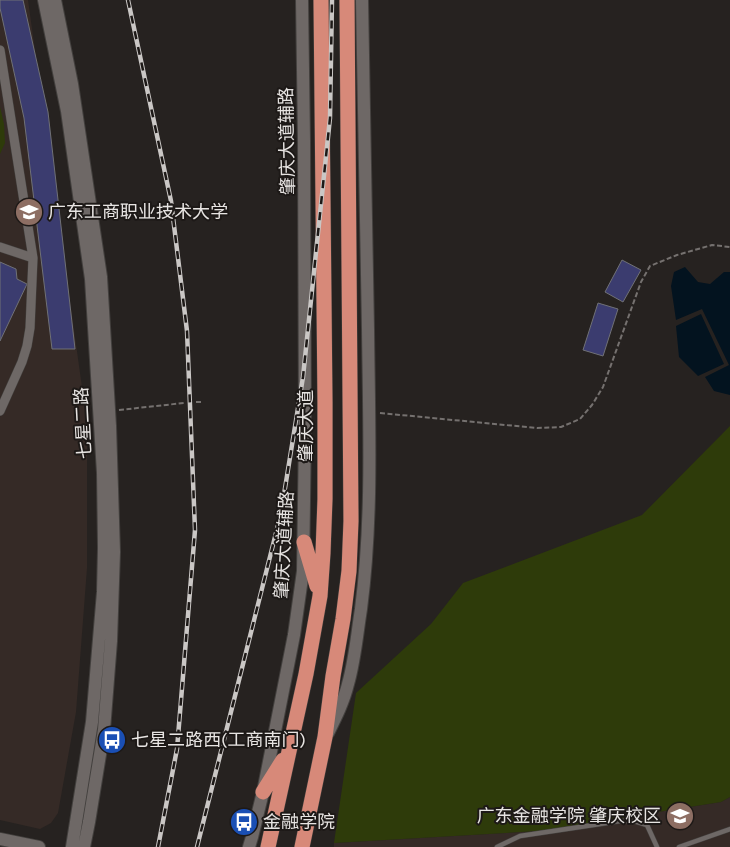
<svg xmlns="http://www.w3.org/2000/svg" width="730" height="847" viewBox="0 0 730 847" font-family="Karla,'Noto Sans SC',sans-serif">
	<style>
		.built { fill: #352a26 }
		.green { fill: #2e3b0a }
		.water { fill: #03131f }
		.building { fill: #3b3c6f; stroke: #707176 }
		.lines { fill: none; stroke-linecap: round; stroke-linejoin: round }
		.lane-casing { stroke: #43403e; stroke-width: 5.5 }
		.street-casing { stroke: #43403e; stroke-width: 10 }
		.secondary-casing { stroke: #43403e; stroke-width: 14 }
		.highway-casing { stroke: #43403e; stroke-width: 16 }
		.path { stroke: #75716f; stroke-width: 2; stroke-dasharray: 5 2.5; stroke-linecap: butt }
		.lane { stroke: #6e6866; stroke-width: 4.5 }
		.street { stroke: #6e6866; stroke-width: 9 }
		.secondary { stroke: #6e6866; stroke-width: 12 }
		.highway { stroke: #d78979; stroke-width: 15 }
		.rail-casing { stroke: #cac7c5; stroke-width: 4.5 }
		.rail { stroke: #1d1917; stroke-width: 2.5; stroke-dasharray: 8; stroke-linecap: butt }
		.labels { text-anchor: middle; stroke-width: 4; stroke-linejoin: round; paint-order: stroke }
		.street-label { font-size: 18px; fill: #e7e4e2; stroke: #1d1917 }
		.poi-label { font-size: 18px; fill: #e7e4e2; stroke: #1d1917; text-anchor: start }
	</style>
	<rect width="100%" height="100%" fill="#262220"/>
	<!-- built -->
	<path class="built" d="M0,0H28L87,423V568L76,712L58,813L51,823L40,829L0,820Z
		M730,797V847H334V843L538,831L721,802Z"/>
	<!-- green -->
	<path class="green" d="M0,107L4,124L5,143L0,154Z
		M730,426V797L721,802L538,831L334,843L356,693L431,624L463,583L642,515Z"/>
	<!-- water -->
	<path class="water" d="M685,267L698,282L710,284L724,272H730V395L714,391L705,377L729,365L702,309L676,320L671,286L674,272Z
		M701,314L724,364L698,376L679,357L676,326Z"/>
	<!-- building -->
	<path class="building" d="M0,0H23L48,112L75,349H52L24,118L0,8Z
		M622,260L641,270L623,302L605,292Z
		M0,262L16,269L17,279L27,284L0,341Z
		M598,303L618,309L603,356L583,350Z"/>
	<g class="lines">
		<defs>
			<path id="lane" d="M497,847L520,836L620,821H634L647,825L657,847
				M679,847L730,829"/>
			<path id="street" d="M0,50L33,258L30,328L27,346L22,362L0,411
				M0,247L33,258"/>
			<path id="secondary" d="M44,0L67,111L91,279L103,473L104,548L103,592L92,722L72,847
				M55,0L72,84L101,277L110,426L114,552L111,641L104,730L89,822L84,847
				M328,733C336,717 344,701 348,684C355,660 357,634 361,609C373,517 369,423 368,329C366,220 364,110 362,0
				M0,839L39,847
				M249,847L252,837L263,792L294,635L303,571L305,433L304,140L302,0"/>
			<path id="highway" d="M304,542L317,586
				M263,792L283,760
				M268,847L306,674L320,596L323,553L325,499V402L321,0
				M302,847L325,737L333,676L343,619L349,571L351,521L347,0"/>
		</defs>
		<!-- lane casing -->
		<use href="#lane" class="lane-casing"/>
		<!-- street casing -->
		<use href="#street" class="street-casing"/>
		<!-- secondary casing -->
		<use href="#secondary" class="secondary-casing"/>
		<!-- highway casing -->
		<use href="#highway" class="highway-casing"/>
		<!-- path -->
		<path class="path" d="M196,402H203
			M119,410L184,403
			M380,413L537,428L561,427L580,419L592,405L603,387L641,282L650,266L677,255L712,245L730,247"/>
		<!-- lane -->
		<use href="#lane" class="lane"/>
		<!-- street -->
		<use href="#street" class="street"/>
		<!-- secondary -->
		<use href="#secondary" class="secondary"/>
		<!-- highway -->
		<use href="#highway" class="highway"/>
		<defs>
			<path id="rail" d="M128,0L171,201L187,331L195,530L177,749L158,847
				M197,847L281,513L303,377L330,118L332,0"/>
		</defs>
		<!-- rail casing -->
		<use href="#rail" class="rail-casing"/>
		<!-- rail -->
		<use href="#rail" class="rail"/>
	</g>
	<!-- icons -->
	<defs>
		<symbol id="university-disc" viewBox="-11 -11 22 22"><circle r="9.5" fill="#8d6e63" stroke="#1d1917"/><path d="M0-5L7-2L0 1L-7-2ZM-4 1L0 2.5L4 1V4Q0 6-4 4Z" fill="#fff"/></symbol>
		<symbol id="bus-disc" viewBox="-11 -11 22 22"><circle r="9.5" fill="#1a4fb4" stroke="#1d1917"/><path d="M-5-6H5V4H4V6H2V4H-2V6H-4V4H-5ZM-3.5-4V0h7V-4ZM-3.5 1.2v1.5H-2V1.2ZM2 1.2v1.5H3.5V1.2Z" fill="#fff"/></symbol>
	</defs>
	<g fill-rule="evenodd">
		<use href="#university-disc" x="13" y="196" width="32" height="32"/>
		<use href="#bus-disc" x="96" y="724" width="32" height="32"/>
		<use href="#university-disc" x="664" y="800" width="32" height="32"/>
		<use href="#bus-disc" x="228" y="806" width="32" height="32"/>
	</g>
	<g class="labels">
		<!-- street labels -->
		<g class="street-label">
			<text transform="translate(287 141) rotate(-91)" y="6">肇庆大道辅路</text>
			<text transform="translate(83 423) rotate(-93)" y="6">七星二路</text>
			<text transform="translate(306 426) rotate(-90)" y="6">肇庆大道</text>
			<text transform="translate(284 545) rotate(-87)" y="6">肇庆大道辅路</text>
		</g>
		<!-- poi labels -->
		<g class="poi-label">
			<text x="48" y="218">广东工商职业技术大学</text>
			<text x="131" y="746">七星二路西(工商南门)</text>
			<text x="661" y="822" text-anchor="end">广东金融学院 肇庆校区</text>
			<text x="263" y="828">金融学院</text>
		</g>
	</g>
</svg>
